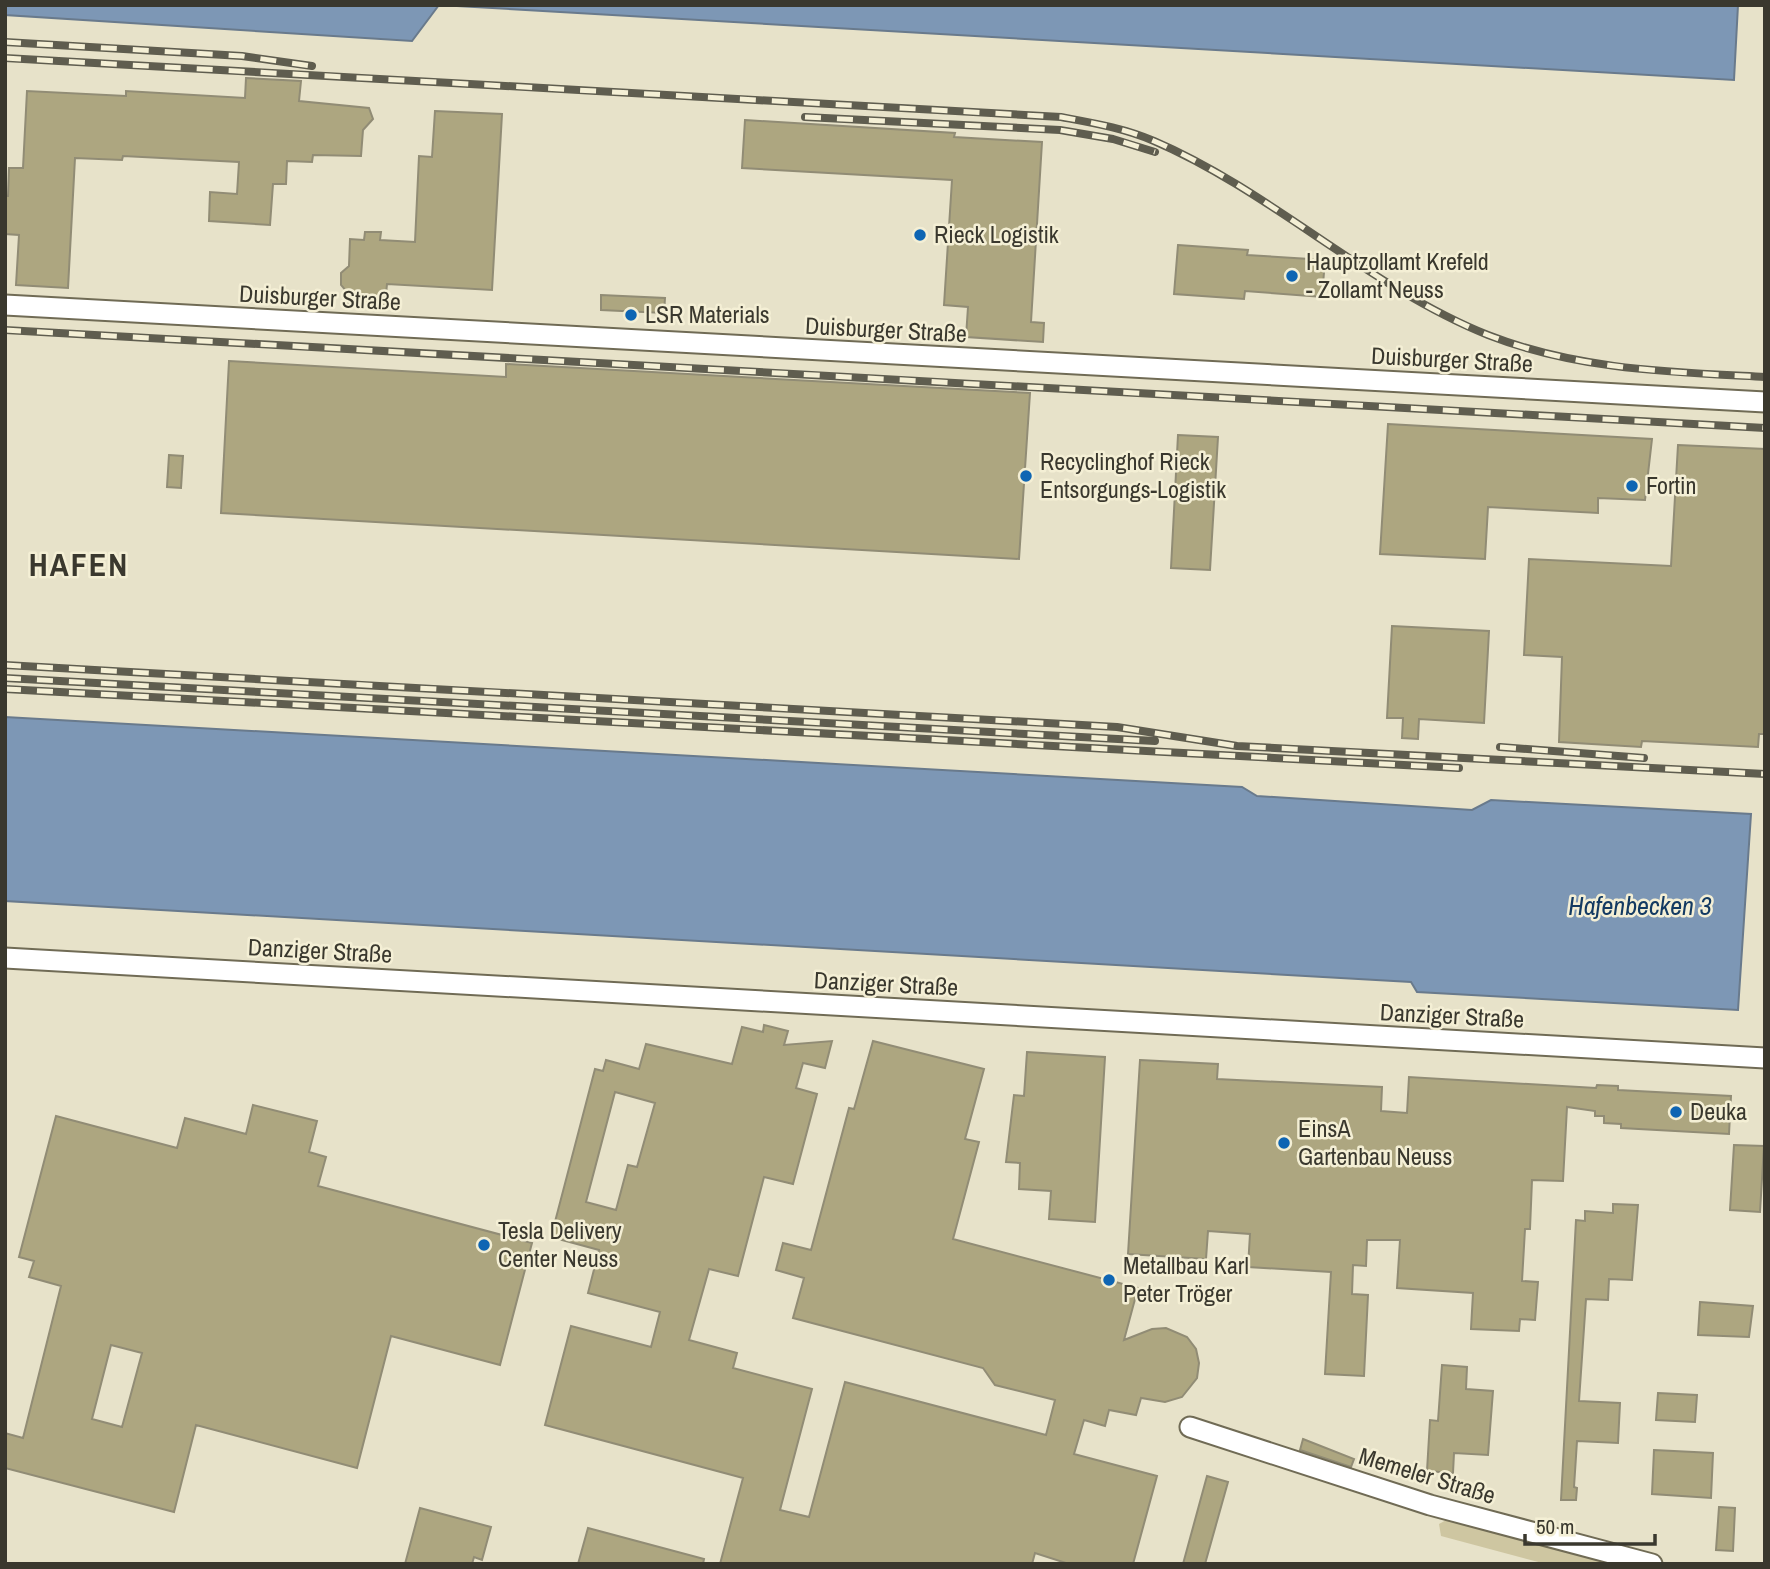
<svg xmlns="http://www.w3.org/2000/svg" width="1770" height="1569" viewBox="0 0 1770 1569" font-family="'Archivo Narrow',sans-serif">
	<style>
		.green { fill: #cec6a1 }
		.water { fill: #7d97b5; stroke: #697a8c; stroke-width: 2 }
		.building { fill: #ada680; stroke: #918c75; stroke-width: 2; fill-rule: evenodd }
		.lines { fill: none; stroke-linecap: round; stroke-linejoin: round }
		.minor-casing { stroke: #706b55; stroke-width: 23 }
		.minor { stroke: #fff; stroke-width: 19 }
		.rail-casing { stroke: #5f5d4f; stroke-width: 8 }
		.rail { stroke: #f4efd5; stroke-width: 5; stroke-dasharray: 16; stroke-linecap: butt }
		.poi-dot { fill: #0e65b3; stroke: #f4efd5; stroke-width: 2.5 }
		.labels { text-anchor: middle; stroke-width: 5; stroke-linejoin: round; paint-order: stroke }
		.poi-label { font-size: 24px; fill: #3a382e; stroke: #f4efd5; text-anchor: start }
		.street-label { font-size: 24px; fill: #3a382e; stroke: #f4efd5 }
		.water-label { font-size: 26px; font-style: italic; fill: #133a62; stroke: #f4efd5 }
		.district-label { font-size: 32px; font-weight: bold; letter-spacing: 2px; fill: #3a382e; stroke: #f4efd5 }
	</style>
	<rect width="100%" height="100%" fill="#e7e2c9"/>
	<!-- green -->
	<path class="green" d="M1448,1519L1611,1564H1546L1441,1536L1439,1524Z"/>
	<!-- water -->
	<path class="water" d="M5,5H1738L1734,80L439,5L412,41L5,15Z
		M5,717L1242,787L1257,796L1472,810L1491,800L1751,814L1738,1010L1417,992L1411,982L5,901Z"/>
	<!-- building -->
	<path class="building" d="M246,78L301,81L299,101L369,108L373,119L363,130L361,156L313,155L312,162L287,161L286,184H273L270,225L209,221L210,192L237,194L239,162L123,156L122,160L75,158L68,288L16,285L19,235L5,234V196H8L9,168H23L27,91L126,96V91L245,98Z
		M435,111L502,114L492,290L387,284L385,305L347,303V292L341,285V273L349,266L350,239L364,240L365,232H381L380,240L415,242L419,156L432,157Z
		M745,120L955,133L954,137L1042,142L1031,322L1044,323L1043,342L966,337L968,307L944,305L952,180L742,168Z
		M1178,245L1248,250L1247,255L1325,260L1322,297L1245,291L1244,299L1174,294Z
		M601,295L665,298L664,313L601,310Z
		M229,361L506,377V364L1030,393L1019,559L221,513Z
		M1388,424L1652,439L1645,500L1598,498V513L1488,507L1485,559L1380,554Z
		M1178,435L1218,437L1210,570L1171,568Z
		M1678,445L1765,449V734H1759L1758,747L1642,741L1641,747L1559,742L1562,657L1524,655L1529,559L1671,566Z
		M169,455L183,456L181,488L167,487Z
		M1392,626L1489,631L1484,723L1419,719L1418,739L1402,738L1403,718H1387Z
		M764,1025L788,1031L784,1045L832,1041L825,1068L803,1063L796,1088L817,1094L793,1184L764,1177L738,1276L709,1269L689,1340L737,1353L733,1368L812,1389L780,1510L809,1517L845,1382L1046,1435L1055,1400L995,1385L983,1368L793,1318L804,1278L776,1270L783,1243L811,1250L849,1108L854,1109L873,1041L984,1069L965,1139L979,1142L953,1239L1138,1288L1124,1340L1152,1329L1166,1328L1187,1337L1196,1349L1199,1363L1197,1378L1182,1397L1165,1402L1141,1398L1136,1415L1109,1410L1105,1426L1084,1420L1074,1454L1157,1476L1133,1564H1069L1035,1553L1032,1564H720L743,1478L545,1425L571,1326L651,1347L660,1312L588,1293L599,1250L551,1237L595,1069L603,1071L606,1060L639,1069L646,1044L732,1064L742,1027L763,1032ZM615,1092L655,1103L637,1167L628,1165L616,1210L586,1202Z
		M1027,1052L1105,1057L1095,1222L1049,1219L1051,1191L1019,1189L1020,1163L1006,1162L1014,1095L1024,1096Z
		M1140,1060L1218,1064L1217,1079L1382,1087L1381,1111L1407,1113L1409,1077L1596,1088L1597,1085L1618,1086V1090L1731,1096L1729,1134L1621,1128V1124L1604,1123V1116H1595V1111L1567,1107L1563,1181L1532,1180L1530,1229H1525L1522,1281L1538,1282L1535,1320L1520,1319L1519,1331L1471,1329L1473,1293L1397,1288L1400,1240H1367L1366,1266L1353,1265L1352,1294L1368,1295L1364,1376L1325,1374L1331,1272L1248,1267L1250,1234L1208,1231L1206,1259L1128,1254Z
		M253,1105L317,1121L309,1152L326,1157L318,1186L532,1243L500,1365L391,1336L357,1468L196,1425L174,1512L5,1468V1433L23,1438L61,1286L29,1277L34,1261L19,1257L56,1116L177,1148L185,1118L246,1134ZM111,1345L142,1353L122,1427L92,1419Z
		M1734,1145L1764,1146L1760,1212L1730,1210Z
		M1613,1204L1638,1205L1632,1280L1609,1279L1608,1300L1586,1299L1579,1401L1620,1403L1618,1443L1577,1441L1574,1487L1577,1488L1576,1500H1561L1576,1220L1585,1221V1211L1613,1213Z
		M1700,1302L1753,1306L1749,1337L1698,1335Z
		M1442,1365L1467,1367L1466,1389L1493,1391L1488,1455L1454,1453L1453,1473L1427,1471L1430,1420L1438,1421Z
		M1658,1393L1697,1395L1695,1422L1656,1420Z
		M1303,1439L1354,1459L1351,1467L1300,1450Z
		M1654,1450L1713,1453L1711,1498L1652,1494Z
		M1207,1476L1228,1482L1205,1564H1183Z
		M1719,1507L1735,1508L1733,1551L1716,1550Z
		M420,1508L491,1527L482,1560L474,1557L472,1564H405Z
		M588,1528L704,1559L703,1564H578Z"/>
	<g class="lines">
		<defs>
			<path id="minor" d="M5,305L1765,402
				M5,958L1765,1058
				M1190,1427L1430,1505L1652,1564"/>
		</defs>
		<!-- minor casing -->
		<use href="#minor" class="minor-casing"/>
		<!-- minor -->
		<use href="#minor" class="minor"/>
		<defs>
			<path id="rail" d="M5,42L242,56L312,66
				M5,58L1061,117C1093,123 1124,128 1154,141C1271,191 1370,288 1488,335C1578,370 1670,372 1765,377
				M805,117L1060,130L1113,139L1155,152
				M5,330L1765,428
				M5,665L1117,727L1237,746L1765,774
				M5,678L1155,741
				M5,689L1459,768
				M1500,747L1644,758"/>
		</defs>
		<!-- rail casing -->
		<use href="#rail" class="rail-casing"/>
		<!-- rail -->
		<use href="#rail" class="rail"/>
	</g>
	<!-- markers -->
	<g class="poi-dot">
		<circle cx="920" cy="235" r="7"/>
		<circle cx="1292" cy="276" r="7"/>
		<circle cx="631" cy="315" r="7"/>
		<circle cx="1026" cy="476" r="7"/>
		<circle cx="1632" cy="486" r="7"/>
		<circle cx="1676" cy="1112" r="7"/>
		<circle cx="1284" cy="1143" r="7"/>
		<circle cx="484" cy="1245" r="7"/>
		<circle cx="1109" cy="1280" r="7"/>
	</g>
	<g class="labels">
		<!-- poi labels -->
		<g class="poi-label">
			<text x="934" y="243">Rieck Logistik</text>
			<text x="1306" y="270">Hauptzollamt Krefeld<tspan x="1306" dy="28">- Zollamt Neuss</tspan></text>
			<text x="645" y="323">LSR Materials</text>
			<text x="1040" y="470">Recyclinghof Rieck<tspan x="1040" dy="28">Entsorgungs-Logistik</tspan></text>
			<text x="1646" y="494">Fortin</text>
			<text x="1690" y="1120">Deuka</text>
			<text x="1298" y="1137">EinsA<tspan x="1298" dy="28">Gartenbau Neuss</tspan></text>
			<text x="498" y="1239">Tesla Delivery<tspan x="498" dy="28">Center Neuss</tspan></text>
			<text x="1123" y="1274">Metallbau Karl<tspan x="1123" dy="28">Peter Tröger</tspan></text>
		</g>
		<!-- street labels -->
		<g class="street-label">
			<text transform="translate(320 298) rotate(3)" y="8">Duisburger Straße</text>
			<text transform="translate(886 330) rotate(3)" y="8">Duisburger Straße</text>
			<text transform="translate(1452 360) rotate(3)" y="8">Duisburger Straße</text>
			<text transform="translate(320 951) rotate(3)" y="8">Danziger Straße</text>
			<text transform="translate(886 984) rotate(3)" y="8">Danziger Straße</text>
			<text transform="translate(1452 1016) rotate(3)" y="8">Danziger Straße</text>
			<text transform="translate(1427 1476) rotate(17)" y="8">Memeler Straße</text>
		</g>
		<!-- water labels -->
		<g class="water-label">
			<text x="1640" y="915">Hafenbecken 3</text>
		</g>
		<!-- district labels -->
		<g class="district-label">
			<text x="79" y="576">HAFEN</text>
		</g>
	</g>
	<!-- border -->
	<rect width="1770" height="1569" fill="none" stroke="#3a382e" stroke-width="14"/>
	<!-- scale -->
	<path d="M1525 1534v10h130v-10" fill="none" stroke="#3a382e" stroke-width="3.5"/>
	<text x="1536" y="1534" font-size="21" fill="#3a382e" stroke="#f4efd5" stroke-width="5" paint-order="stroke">50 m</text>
</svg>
